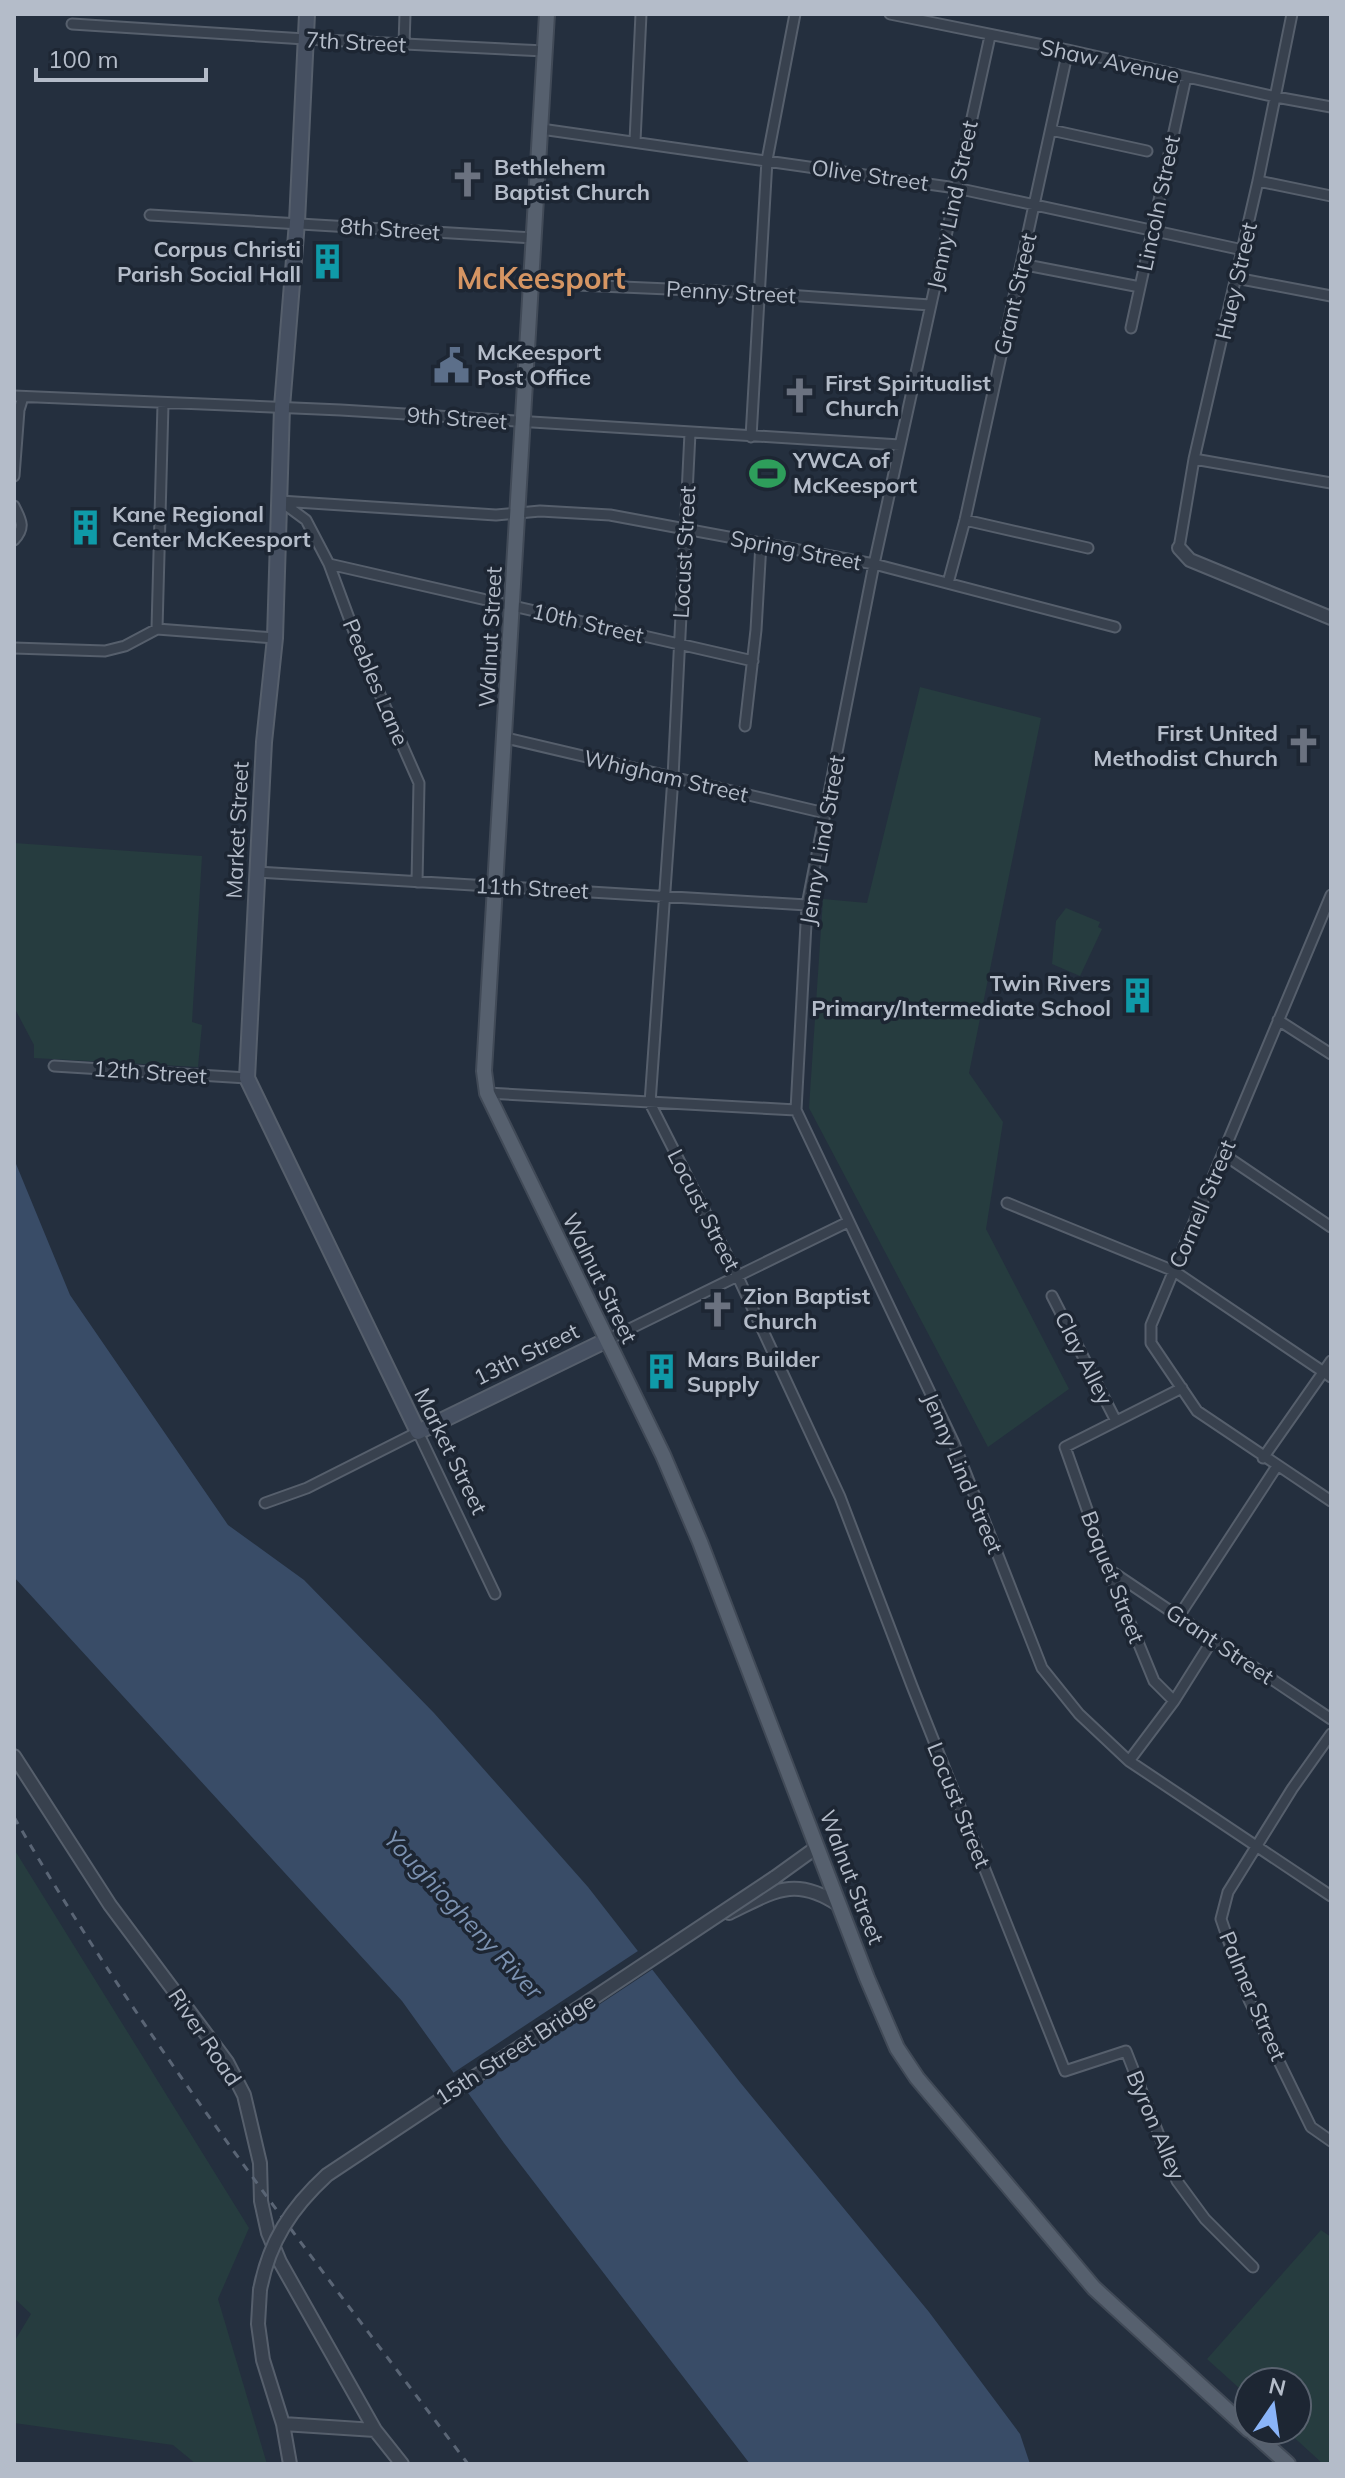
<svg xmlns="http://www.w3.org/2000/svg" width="1345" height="2478" viewBox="0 0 1345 2478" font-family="Mulish,sans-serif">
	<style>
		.green { fill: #263c3f }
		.water { fill: #394c67 }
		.pier { fill: #242f3e }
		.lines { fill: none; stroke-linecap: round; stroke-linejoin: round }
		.minor-casing { stroke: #565f6c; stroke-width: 13 }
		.tertiary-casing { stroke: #565f6c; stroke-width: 16 }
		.secondary-casing { stroke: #565f6c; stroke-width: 18 }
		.primary-casing { stroke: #414a57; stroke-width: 18 }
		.minor { stroke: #38414e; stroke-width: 9 }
		.tertiary { stroke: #38414e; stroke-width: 12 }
		.secondary { stroke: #465061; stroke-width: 14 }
		.primary { stroke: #56606e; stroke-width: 14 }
		.rail { stroke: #5a6575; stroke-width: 3; stroke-dasharray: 8 8; stroke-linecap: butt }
		.tertiary-bridge-casing { stroke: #565f6c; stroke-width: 16; stroke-linecap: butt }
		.tertiary-bridge { stroke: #38414e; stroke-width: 12 }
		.labels { text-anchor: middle; stroke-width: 7; stroke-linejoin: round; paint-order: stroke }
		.street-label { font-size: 22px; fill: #b4bcc9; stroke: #1d2633 }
		.poi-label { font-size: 22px; font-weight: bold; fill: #b4bcc9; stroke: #1d2633; text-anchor: start }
		.water-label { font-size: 24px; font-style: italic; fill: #7c92b1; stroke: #1d2633 }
		.district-label { font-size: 30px; font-weight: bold; fill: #d59563; stroke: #1d2633 }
	</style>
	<rect width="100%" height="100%" fill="#242f3e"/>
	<!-- green -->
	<path class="green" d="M920,687L1041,718L969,1073L1003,1122L986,1229L1069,1389L988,1447L809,1108L823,899L867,903Z
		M14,843L202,856L192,1022L202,1025L198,1067L34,1058V1045L14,1007Z
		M1066,908L1100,922L1098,927L1102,929L1080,976L1052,964L1056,921Z
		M14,1849L249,2228L218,2299L267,2464H196L173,2445L14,2423V2342L31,2314L14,2298Z
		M1321,2230L1331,2237V2464H1323L1286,2430H1297V2382H1249V2397L1207,2359Z"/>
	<!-- water -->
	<path class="water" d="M14,1159L70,1295L228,1525L304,1580L434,1713L588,1887L739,2081L929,2312L1020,2434L1030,2464H750L504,2143L402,2001L14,1577Z"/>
	<!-- pier -->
	<path class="pier" d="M641,1949L656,1967L464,2094L450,2075Z"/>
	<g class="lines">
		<defs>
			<path id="minor" d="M890,14L1068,50L1276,97L1331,107
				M72,24L305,39L545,51
				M990,36L874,564L807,905L796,1110L954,1443L1042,1668L1079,1714L1129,1761L1331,1896
				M404,44L405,14
				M541,129L956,188L1243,250
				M1051,130L1147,151
				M635,141L641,14
				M1258,181L1331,196
				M150,215L534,238
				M1021,264L1140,287
				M1236,278L1331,296
				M532,283L759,293L930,305
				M1131,328L1186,77
				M14,396L341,410L900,445
				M690,433L673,777L650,1103L738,1277L840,1497L912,1686L1065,2071L1126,2051L1177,2181L1205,2219L1253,2267
				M751,437L767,160L795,14
				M1194,459L1331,483
				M14,476L19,410L23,397
				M280,501L496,515L540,511L610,515L874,564L1115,627
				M283,503L306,520L329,564L363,656L419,783L417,882
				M14,506C21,520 26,527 14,540
				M965,520L1088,548
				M1179,548L1194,459L1258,181L1292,14
				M329,564L753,661
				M948,583L965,520L1068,50
				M157,629L163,404
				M157,629L275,638
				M14,648L105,651L125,646L157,629
				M745,726L756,630L761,543
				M506,738L825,813
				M257,872L807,905
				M1331,895L1151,1325V1343L1197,1411L1331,1501
				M1278,1020L1331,1054
				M54,1066L247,1078
				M487,1093L796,1110
				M1223,1154L1331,1227
				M1007,1203L1174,1271L1331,1377
				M1052,1296L1116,1421
				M607,1340L848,1222
				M1263,1458L1331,1361
				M265,1503L307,1488L418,1432L495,1594
				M1108,1569L1331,1719
				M1179,1616L1277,1466
				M1174,1701L1154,1681L1108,1569L1065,1447L1182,1388
				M1331,1734L1292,1789L1228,1892L1221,1919L1249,2000L1311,2127L1331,2141
				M1129,1761L1174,1701L1213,1639"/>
			<path id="tertiary" d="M1179,548L1190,560L1331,618
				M14,1756L110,1905L227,2062L244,2095L260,2163L261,2201L268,2233L280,2262L375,2430L402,2464
				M774,1878L817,1847
				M729,1913C773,1892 794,1875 839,1905
				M260,2290L258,2324L263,2360L283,2424L290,2464
				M283,2424L375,2430"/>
			<path id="secondary" d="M307,14L297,222L282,407L275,638L264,742L247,1078L418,1432L607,1340"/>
			<path id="primary" d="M547,14L484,1071L487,1093L663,1455L700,1542L867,1978L897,2048L917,2078L1094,2288L1249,2430
				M1250,2430L1288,2464"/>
		</defs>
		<!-- minor casing -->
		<use href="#minor" class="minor-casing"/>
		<!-- tertiary casing -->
		<use href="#tertiary" class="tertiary-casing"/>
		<!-- secondary casing -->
		<use href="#secondary" class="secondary-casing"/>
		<!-- primary casing -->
		<use href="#primary" class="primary-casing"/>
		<!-- minor -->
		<use href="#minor" class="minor"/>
		<!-- tertiary -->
		<use href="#tertiary" class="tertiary"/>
		<!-- secondary -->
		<use href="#secondary" class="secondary"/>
		<!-- primary -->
		<use href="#primary" class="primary"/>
		<!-- rail -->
		<path class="rail" d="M14,1817C146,2046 309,2253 468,2464"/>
		<defs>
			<path id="tertiary-bridge" d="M260,2290C269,2242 291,2208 327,2175L774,1878"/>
		</defs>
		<!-- tertiary-bridge casing -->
		<use href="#tertiary-bridge" class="tertiary-bridge-casing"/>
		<!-- tertiary-bridge -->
		<use href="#tertiary-bridge" class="tertiary-bridge"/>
	</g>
	<!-- icons -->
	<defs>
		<symbol id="church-bare" viewBox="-9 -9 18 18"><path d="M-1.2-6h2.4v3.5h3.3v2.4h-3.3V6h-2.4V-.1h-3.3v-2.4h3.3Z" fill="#6b7280" stroke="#1d2633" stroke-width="2.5" paint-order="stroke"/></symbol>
		<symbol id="building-bare" viewBox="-9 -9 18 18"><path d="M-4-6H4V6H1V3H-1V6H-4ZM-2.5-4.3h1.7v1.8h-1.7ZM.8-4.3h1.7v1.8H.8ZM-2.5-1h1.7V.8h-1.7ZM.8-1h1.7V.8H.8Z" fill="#0f9aa8" stroke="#1d2633" stroke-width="2.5" paint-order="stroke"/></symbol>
		<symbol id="civic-bare" viewBox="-9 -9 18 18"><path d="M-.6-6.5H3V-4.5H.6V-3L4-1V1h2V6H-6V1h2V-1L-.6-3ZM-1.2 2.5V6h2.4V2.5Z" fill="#5c6f8a" stroke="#1d2633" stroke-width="2.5" paint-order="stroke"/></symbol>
		<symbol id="stadium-bare" viewBox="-9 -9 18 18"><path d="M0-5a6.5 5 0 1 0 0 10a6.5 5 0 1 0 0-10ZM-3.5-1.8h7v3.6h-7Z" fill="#2e9e5b" stroke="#1d2633" stroke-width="2.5" paint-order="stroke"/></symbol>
	</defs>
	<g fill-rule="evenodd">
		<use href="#church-bare" x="442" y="154" width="51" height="51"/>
		<use href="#building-bare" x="302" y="236" width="51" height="51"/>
		<use href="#civic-bare" x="426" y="340" width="51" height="51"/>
		<use href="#church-bare" x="774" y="370" width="51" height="51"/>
		<use href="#stadium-bare" x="742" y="448" width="51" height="51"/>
		<use href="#building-bare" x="60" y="502" width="51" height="51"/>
		<use href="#church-bare" x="1278" y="720" width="51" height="51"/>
		<use href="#building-bare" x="1112" y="970" width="51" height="51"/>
		<use href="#church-bare" x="692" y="1284" width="51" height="51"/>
		<use href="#building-bare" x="636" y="1346" width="51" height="51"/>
	</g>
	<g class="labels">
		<!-- street labels -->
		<g class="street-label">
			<text transform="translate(356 42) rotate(3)" y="8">7th Street</text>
			<text transform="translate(1110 61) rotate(12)" y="8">Shaw Avenue</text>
			<text transform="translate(870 175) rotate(8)" y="8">Olive Street</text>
			<text transform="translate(1158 203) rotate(-78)" y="8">Lincoln Street</text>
			<text transform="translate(952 205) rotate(-78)" y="8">Jenny Lind Street</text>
			<text transform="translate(390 229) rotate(4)" y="8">8th Street</text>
			<text transform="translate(1236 281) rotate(-77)" y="8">Huey Street</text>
			<text transform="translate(731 292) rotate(3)" y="8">Penny Street</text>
			<text transform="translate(1015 294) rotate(-77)" y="8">Grant Street</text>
			<text transform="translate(457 418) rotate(4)" y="8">9th Street</text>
			<text transform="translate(796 550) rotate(11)" y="8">Spring Street</text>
			<text transform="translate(684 552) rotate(-87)" y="8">Locust Street</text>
			<text transform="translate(588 623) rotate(13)" y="8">10th Street</text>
			<text transform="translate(490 637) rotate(-87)" y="8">Walnut Street</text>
			<text transform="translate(376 682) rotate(67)" y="8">Peebles Lane</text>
			<text transform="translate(666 776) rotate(13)" y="8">Whigham Street</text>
			<text transform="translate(237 830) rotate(-87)" y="8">Market Street</text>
			<text transform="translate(822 840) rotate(-80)" y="8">Jenny Lind Street</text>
			<text transform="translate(532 888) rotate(3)" y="8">11th Street</text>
			<text transform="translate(150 1072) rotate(4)" y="8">12th Street</text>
			<text transform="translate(1202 1204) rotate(-67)" y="8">Cornell Street</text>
			<text transform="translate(704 1210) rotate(63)" y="8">Locust Street</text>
			<text transform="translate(600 1278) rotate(64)" y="8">Walnut Street</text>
			<text transform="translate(526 1354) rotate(-26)" y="8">13th Street</text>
			<text transform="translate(1084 1358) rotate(63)" y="8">Clay Alley</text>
			<text transform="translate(451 1451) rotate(64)" y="8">Market Street</text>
			<text transform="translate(963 1473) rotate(67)" y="8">Jenny Lind Street</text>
			<text transform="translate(1113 1577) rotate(69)" y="8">Boquet Street</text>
			<text transform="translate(1220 1644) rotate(34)" y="8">Grant Street</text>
			<text transform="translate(959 1805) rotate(68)" y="8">Locust Street</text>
			<text transform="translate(852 1877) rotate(69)" y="8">Walnut Street</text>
			<text transform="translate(1253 1996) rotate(67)" y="8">Palmer Street</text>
			<text transform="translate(205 2037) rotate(56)" y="8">River Road</text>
			<text transform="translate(515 2049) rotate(-33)" y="8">15th Street Bridge</text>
			<text transform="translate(1156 2125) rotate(67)" y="8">Byron Alley</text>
		</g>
		<!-- poi labels -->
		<g class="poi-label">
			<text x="494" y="175">Bethlehem<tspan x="494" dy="25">Baptist Church</tspan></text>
			<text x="301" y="257" text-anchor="end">Corpus Christi<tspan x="301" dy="25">Parish Social Hall</tspan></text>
			<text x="477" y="360">McKeesport<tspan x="477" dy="25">Post Office</tspan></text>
			<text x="825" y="391">First Spiritualist<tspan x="825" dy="25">Church</tspan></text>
			<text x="793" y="468">YWCA of<tspan x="793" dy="25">McKeesport</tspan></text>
			<text x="112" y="522">Kane Regional<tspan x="112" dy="25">Center McKeesport</tspan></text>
			<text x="1278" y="741" text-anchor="end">First United<tspan x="1278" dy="25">Methodist Church</tspan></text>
			<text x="1111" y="991" text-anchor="end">Twin Rivers<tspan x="1111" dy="25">Primary/Intermediate School</tspan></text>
			<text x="743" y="1304">Zion Baptist<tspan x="743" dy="25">Church</tspan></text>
			<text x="687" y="1367">Mars Builder<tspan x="687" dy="25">Supply</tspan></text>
		</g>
		<!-- water labels -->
		<g class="water-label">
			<text transform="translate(463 1915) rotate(47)" y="8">Youghiogheny River</text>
		</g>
		<!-- district labels -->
		<g class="district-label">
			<text x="541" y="289">McKeesport</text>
		</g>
	</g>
	<!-- border -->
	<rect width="1345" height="2478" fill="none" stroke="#b4bcc9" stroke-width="32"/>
	<!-- north arrow -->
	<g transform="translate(1273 2406) rotate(13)"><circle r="38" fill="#1d2633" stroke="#59626f" stroke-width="2"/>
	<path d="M0-6L14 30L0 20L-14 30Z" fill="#8ab4f8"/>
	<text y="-12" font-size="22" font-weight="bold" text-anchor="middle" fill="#b4bcc9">N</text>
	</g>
	<!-- scale -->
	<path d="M36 68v12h170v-12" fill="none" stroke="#b4bcc9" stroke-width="4"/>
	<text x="48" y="68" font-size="24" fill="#b4bcc9" stroke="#1d2633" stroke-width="6" paint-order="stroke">100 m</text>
</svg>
